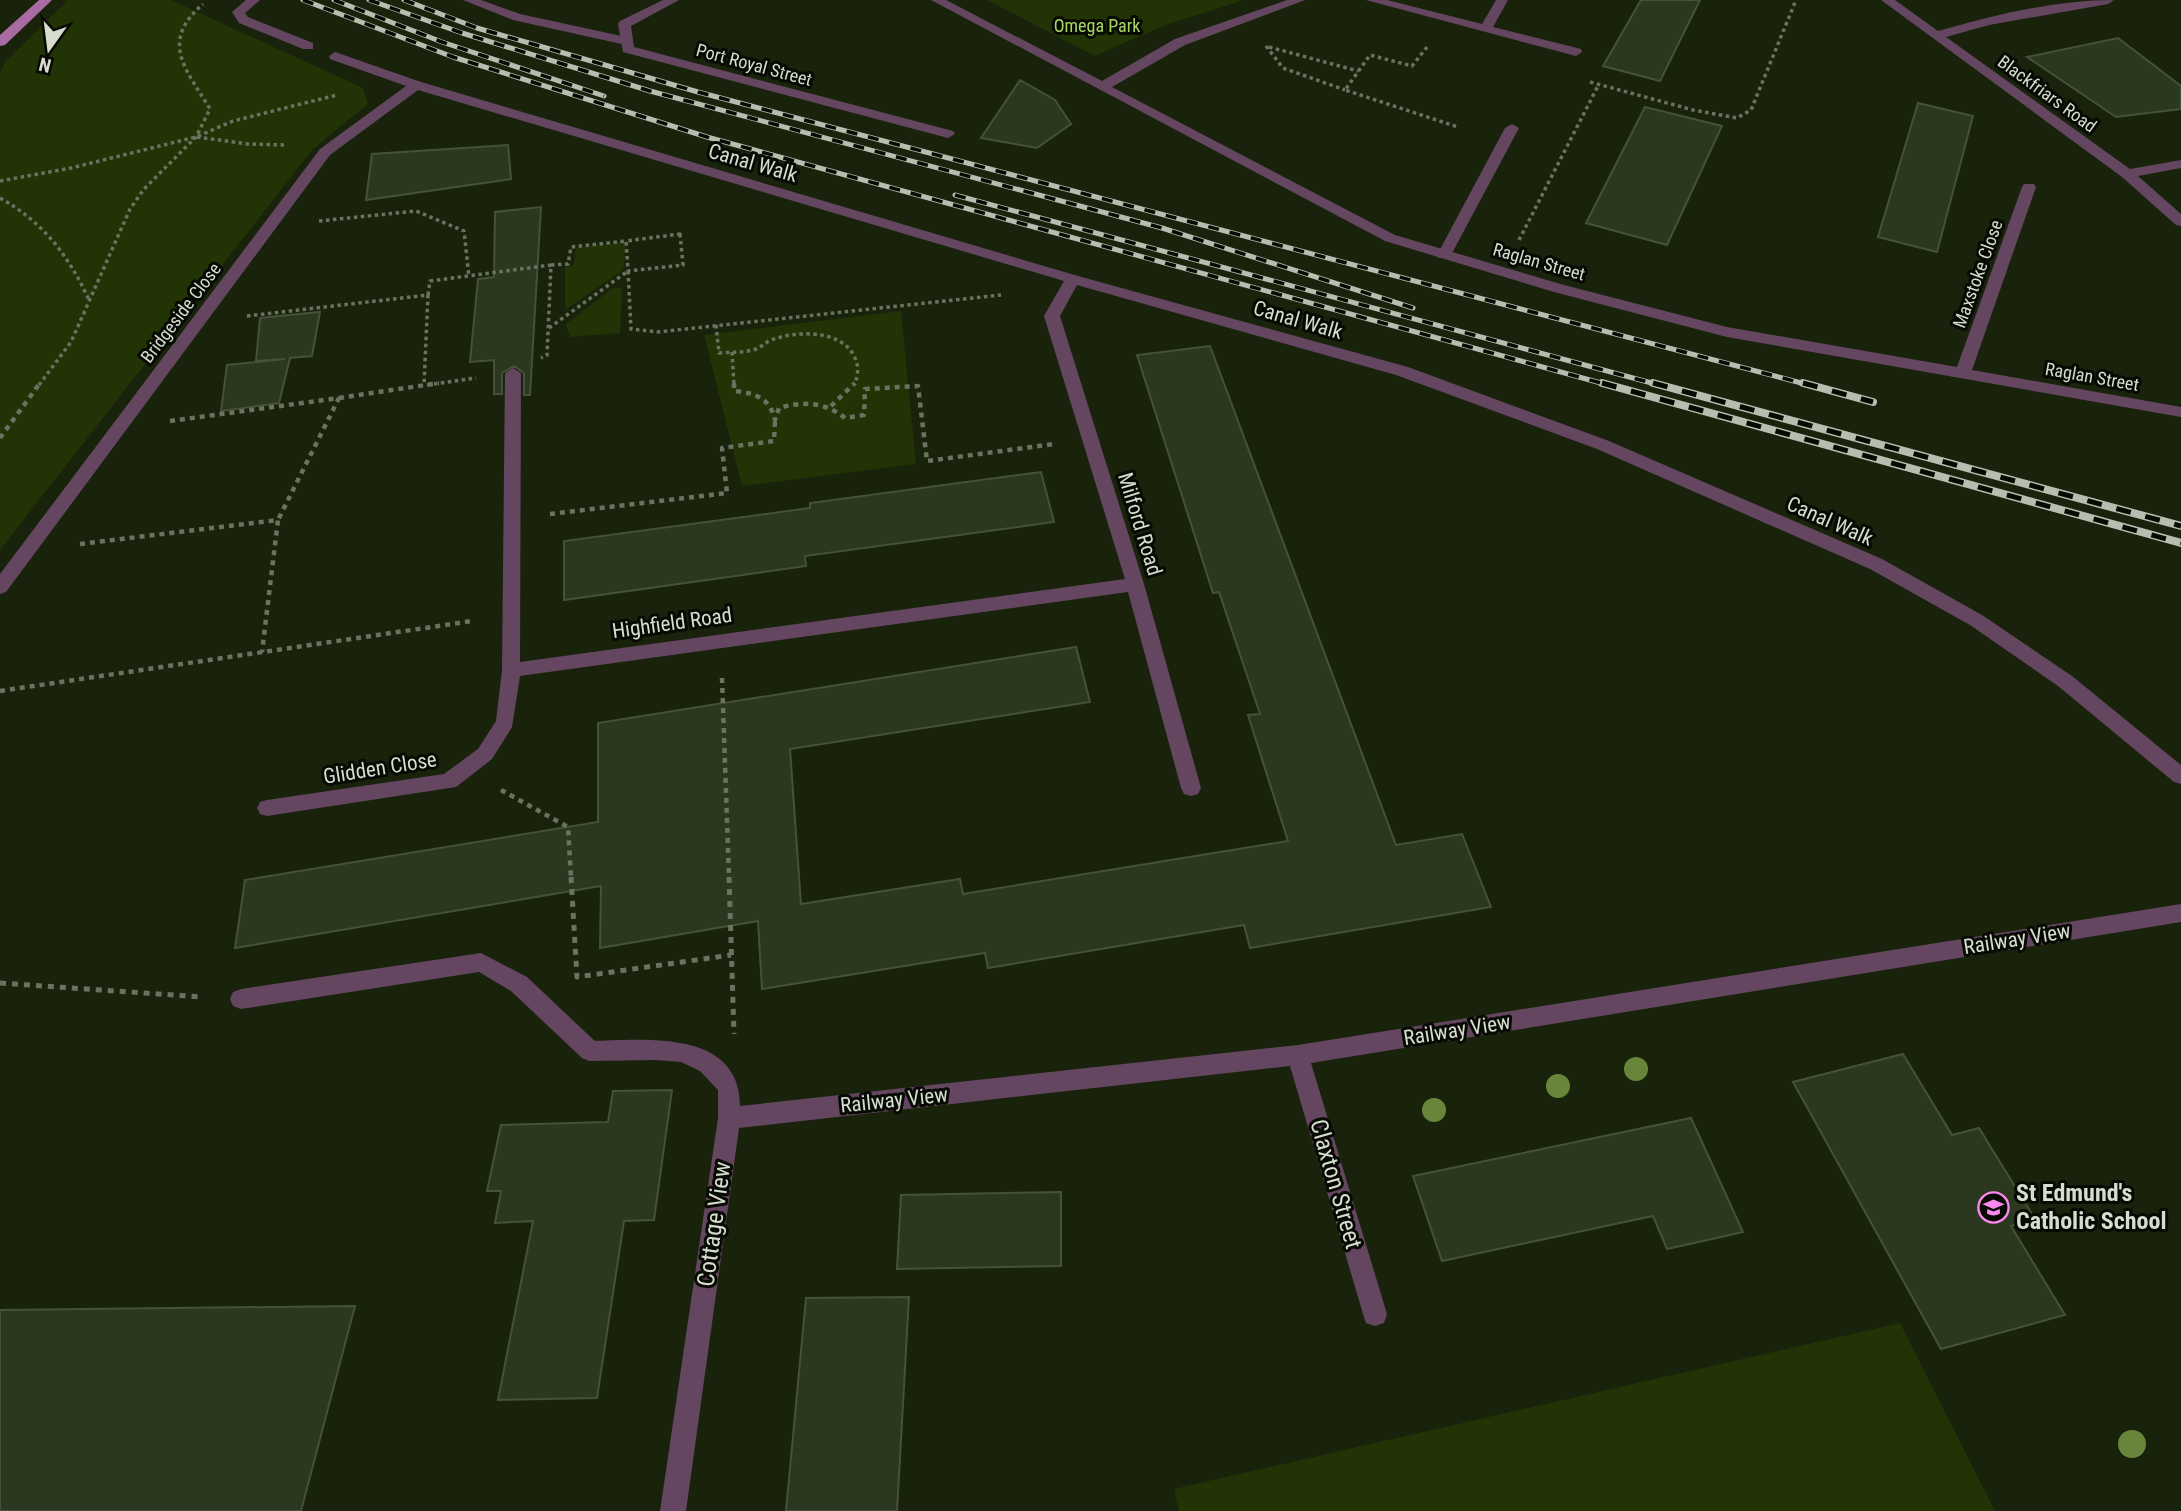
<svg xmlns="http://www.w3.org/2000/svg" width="2181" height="1511" viewBox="0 0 2181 1511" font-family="'Roboto Condensed',sans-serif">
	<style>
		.green { fill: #223305 }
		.building { fill: #2c371f; stroke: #465139; stroke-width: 2 }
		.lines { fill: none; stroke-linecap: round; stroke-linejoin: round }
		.path-far2 { stroke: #6b7360; stroke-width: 3.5; stroke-dasharray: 3.5 3.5; stroke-linecap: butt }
		.path-far1 { stroke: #6b7360; stroke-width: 4.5; stroke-dasharray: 5 5; stroke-linecap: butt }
		.path { stroke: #6b7360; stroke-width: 5; stroke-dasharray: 6 6; stroke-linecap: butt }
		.service { fill: #644660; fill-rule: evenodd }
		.minor { fill: #644660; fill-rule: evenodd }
		.primary { fill: #a96ca2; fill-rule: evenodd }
		.rail-far1-casing { stroke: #b7beaf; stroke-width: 5 }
		.rail-casing { stroke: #b7beaf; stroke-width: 8 }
		.rail-far1 { stroke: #070a03; stroke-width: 3.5; stroke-dasharray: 11; stroke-linecap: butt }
		.rail { stroke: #070a03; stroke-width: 5; stroke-dasharray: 15; stroke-linecap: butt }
		.tree { fill: #67863b }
		.labels { text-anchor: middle; stroke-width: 6; stroke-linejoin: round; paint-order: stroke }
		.far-park-label { font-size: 18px; fill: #a7d762; stroke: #070a03 }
		.far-street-label { font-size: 18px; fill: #d6ddcf; stroke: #070a03 }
		.street-label { font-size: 21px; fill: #d6ddcf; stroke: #070a03 }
		.near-street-label { font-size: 24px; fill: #d6ddcf; stroke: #070a03 }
		.near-poi-label { font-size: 24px; font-weight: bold; fill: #d6ddcf; stroke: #070a03; text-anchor: start }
	</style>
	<rect width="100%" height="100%" fill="#19230c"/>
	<!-- green -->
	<path class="green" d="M68,0H171L363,88L368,104L313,149L0,550V74L5,62Z
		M987,0H1244L1165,25L1095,56Z
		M626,241L623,270L565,310V267L574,265L576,248Z
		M613,288H622L620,333L570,337L566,324Z
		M901,311L916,464L742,486L704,335Z
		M1900,1323L1995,1511H1179L1174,1489Z"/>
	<!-- building -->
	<path class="building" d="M1641,0H1700L1660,81L1603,66Z
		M2118,38L2181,86V109L2116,117L2027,57Z
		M1020,80L1055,100L1071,124L1037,148L981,138Z
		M1918,103L1973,116L1937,252L1878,237Z
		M1645,107L1722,126L1667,245L1586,223Z
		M508,145L511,179L366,200L372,154Z
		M541,207L530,395H524V373L514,366L502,373V394H494V360L470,362L478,279L494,277L495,212Z
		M320,312L312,356L290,358L279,403L221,411L227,365L285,359L256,361L260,318Z
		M1210,346L1396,845L1462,834L1491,907L1250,948L1244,925L988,968L985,953L762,989L758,921L600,948L601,886L235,948L245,880L598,822V723L1076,647L1090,702L790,749L801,904L960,879L963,894L1288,841L1248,715L1260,714L1219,592L1213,593L1137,355Z
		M1041,472L1054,522L805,556L806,566L564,600V541L810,508V503Z
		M1903,1054L1952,1135L1979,1128L2035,1219L2011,1226L2065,1315L1941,1349L1793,1082Z
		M672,1090L654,1220L624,1221L597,1398L498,1400L533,1221L495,1223L501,1191H487L501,1125L608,1122L613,1091Z
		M1691,1118L1743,1232L1667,1249L1653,1216L1442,1261L1413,1176Z
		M1061,1192V1266L897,1269L901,1195Z
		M909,1297L897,1511H786L806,1298Z
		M355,1306L301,1511H0V1310Z"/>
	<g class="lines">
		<!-- path-far2 -->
		<path class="path-far2" d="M1266,46L1283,68L1345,90
			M1269,47L1358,71
			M1427,47L1412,66L1370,55L1345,90L1458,127
			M1590,82L1693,110L1737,118L1751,110L1796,0
			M197,137L248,144L286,145
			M0,181L71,168L196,137L233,121L337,95
			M0,198C43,222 69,256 89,300
			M319,221L416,211L464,231L469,277
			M680,234L683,265L628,271L626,241Z
			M1519,240L1599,84
			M551,265L568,264L571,247L626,241
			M628,271L631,329L658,332L1001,295
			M428,295L430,281L551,265L547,355L541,358
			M247,316L428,295L424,385
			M716,325L719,353C730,352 741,353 752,350C760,349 764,343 771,340C795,331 838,329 853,354C859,364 859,374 854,385
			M549,328L628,271
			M732,352L734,385
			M39,385L71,342L130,209L144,189L196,137L210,109C186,69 159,42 203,4
			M427,385L476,378"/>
		<!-- path-far1 -->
		<path class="path-far1" d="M734,383V391C755,393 770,398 775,420L779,408C803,401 825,402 845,418L864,415L865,389L918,386L927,461L1054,444
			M339,398L439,383
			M831,406L855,383
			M170,421L339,398L278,520
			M0,438L40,383
			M550,514L727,493L722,448L774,441L775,420
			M80,544L278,520L262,652
			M722,678L729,878
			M0,691L472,621
			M501,790L568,827L571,878"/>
		<!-- path -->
		<path class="path" d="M571,877L577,977L731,955
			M729,877L734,1034
			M0,983L202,997"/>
		<!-- service -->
		<path class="service" d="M463,0H481L520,14L626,37L632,41L626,45L513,20Z
			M1366,0H1387L1482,24L1496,0H1508L1493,27L1581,49L1582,52L1576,56Z
			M1512,124L1519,128L1451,255L1449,258H1439L1437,255L1505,128Z
			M481,953L527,977L598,1044L601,1051L598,1058L590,1061L582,1058L511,991L479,972L241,1009L233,1006L230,999L233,992L241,989Z"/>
		<!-- minor -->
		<path class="minor" d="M246,0H260L245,13L248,17L313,43V49H303L239,23L232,12Z
			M663,0H679L631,26L634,47L953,131L955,134L948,138L623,52L618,24L620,21Z
			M931,0H946L1102,81L1175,39L1287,0H1305L1185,45L1112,87L1395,235L1564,285L1727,327L1957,367L2022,187L2024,184H2034L2036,187L1972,370L2181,407V417L1727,337L1554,292L1385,241Z
			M1881,0H1895L1938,31C1995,15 2055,0 2114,0L2108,4L1989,25L1946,37L2130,169L2181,160V168L2138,176L2181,214V226L2176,225L2122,177Z
			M335,52L421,82L1078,276L1408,367L1609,441L1882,559L1982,615L2072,676L2181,765V784L2174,782L2058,686L1970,625L1870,569L1597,449L1396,375L1077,285L1060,316L1144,584L1201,788L1198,794L1191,796L1184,794L1181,788L1128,592L520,676L512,727L492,759L456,787L267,816L260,814L257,808L260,802L267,800L444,774L478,749L496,721L502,670L505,373L513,368L521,373L520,662L1125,579L1044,316L1064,281L418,90L330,155L6,592L0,594V574L320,149L406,86L330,59L329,56Z
			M2181,904V922L1311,1063L1387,1314L1384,1323L1375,1326L1366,1323L1363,1314L1290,1066L739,1128L686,1511H660L718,1118V1090L700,1071L681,1062L656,1060L590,1061L582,1058L579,1051L582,1044L590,1041C643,1040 740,1028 740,1106L1298,1045Z"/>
		<!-- primary -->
		<path class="primary" d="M39,0H52L5,45L0,46V35Z"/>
		<defs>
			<path id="rail-far1" d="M303,0L453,57L707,137L1608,385
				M334,0L442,42L604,96
				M369,0L462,33L650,91L1162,228L1413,308
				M404,0L477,28L698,92L1809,385
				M955,195L1659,385"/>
			<path id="rail" d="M1602,383L2181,543
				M1653,383L2181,526
				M1803,383L1873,402"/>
		</defs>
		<!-- rail-far1 casing -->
		<use href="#rail-far1" class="rail-far1-casing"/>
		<!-- rail casing -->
		<use href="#rail" class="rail-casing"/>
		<!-- rail-far1 -->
		<use href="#rail-far1" class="rail-far1"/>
		<!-- rail -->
		<use href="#rail" class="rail"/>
	</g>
	<!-- trees -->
	<g class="tree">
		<circle cx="1636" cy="1069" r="12"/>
		<circle cx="1558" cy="1086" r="12"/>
		<circle cx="1434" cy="1110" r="12"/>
		<circle cx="2132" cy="1444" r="14"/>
	</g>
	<!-- icons -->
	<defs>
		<symbol id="school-ring" viewBox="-11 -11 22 22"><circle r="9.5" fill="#070a03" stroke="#f788ec" stroke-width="1.5"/><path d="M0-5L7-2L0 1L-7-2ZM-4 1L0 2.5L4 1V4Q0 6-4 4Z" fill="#f788ec"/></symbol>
	</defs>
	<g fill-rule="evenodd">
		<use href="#school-ring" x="1976" y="1190" width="35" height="35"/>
	</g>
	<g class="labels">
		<!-- far-park labels -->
		<g class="far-park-label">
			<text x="1097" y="32">Omega Park</text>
		</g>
		<!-- far-street labels -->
		<g class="far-street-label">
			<text transform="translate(754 65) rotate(15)" y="6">Port Royal Street</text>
			<text transform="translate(2047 94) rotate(36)" y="6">Blackfriars Road</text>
			<text transform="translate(1539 262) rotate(16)" y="6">Raglan Street</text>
			<text transform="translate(1978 274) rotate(-70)" y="6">Maxstoke Close</text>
			<text transform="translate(181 313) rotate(-53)" y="6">Bridgeside Close</text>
			<text transform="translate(2092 377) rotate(10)" y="6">Raglan Street</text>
		</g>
		<!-- street labels -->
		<g class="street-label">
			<text transform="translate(753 163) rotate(16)" y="7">Canal Walk</text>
			<text transform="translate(1298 320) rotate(16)" y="7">Canal Walk</text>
			<text transform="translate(1830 521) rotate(24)" y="7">Canal Walk</text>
			<text transform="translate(1140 524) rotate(73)" y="7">Milford Road</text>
			<text transform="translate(672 623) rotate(-8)" y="7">Highfield Road</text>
			<text transform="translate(380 768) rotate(-9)" y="7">Glidden Close</text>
			<text transform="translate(2017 939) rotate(-9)" y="7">Railway View</text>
			<text transform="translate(1457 1030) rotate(-9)" y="7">Railway View</text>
			<text transform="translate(894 1100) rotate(-6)" y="7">Railway View</text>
		</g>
		<!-- near-street labels -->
		<g class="near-street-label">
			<text transform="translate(1336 1184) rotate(74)" y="8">Claxton Street</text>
			<text transform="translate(714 1224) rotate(-82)" y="8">Cottage View</text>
		</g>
		<!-- near-poi labels -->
		<g class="near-poi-label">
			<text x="2016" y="1201">St Edmund's<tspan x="2016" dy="28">Catholic School</tspan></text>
		</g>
	</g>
	<!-- north arrow -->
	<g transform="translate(49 49) rotate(194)" stroke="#070a03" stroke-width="5" paint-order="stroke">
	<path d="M0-5L12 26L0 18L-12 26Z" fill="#d6ddcf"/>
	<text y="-10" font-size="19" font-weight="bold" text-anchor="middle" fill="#d6ddcf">N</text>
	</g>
</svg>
